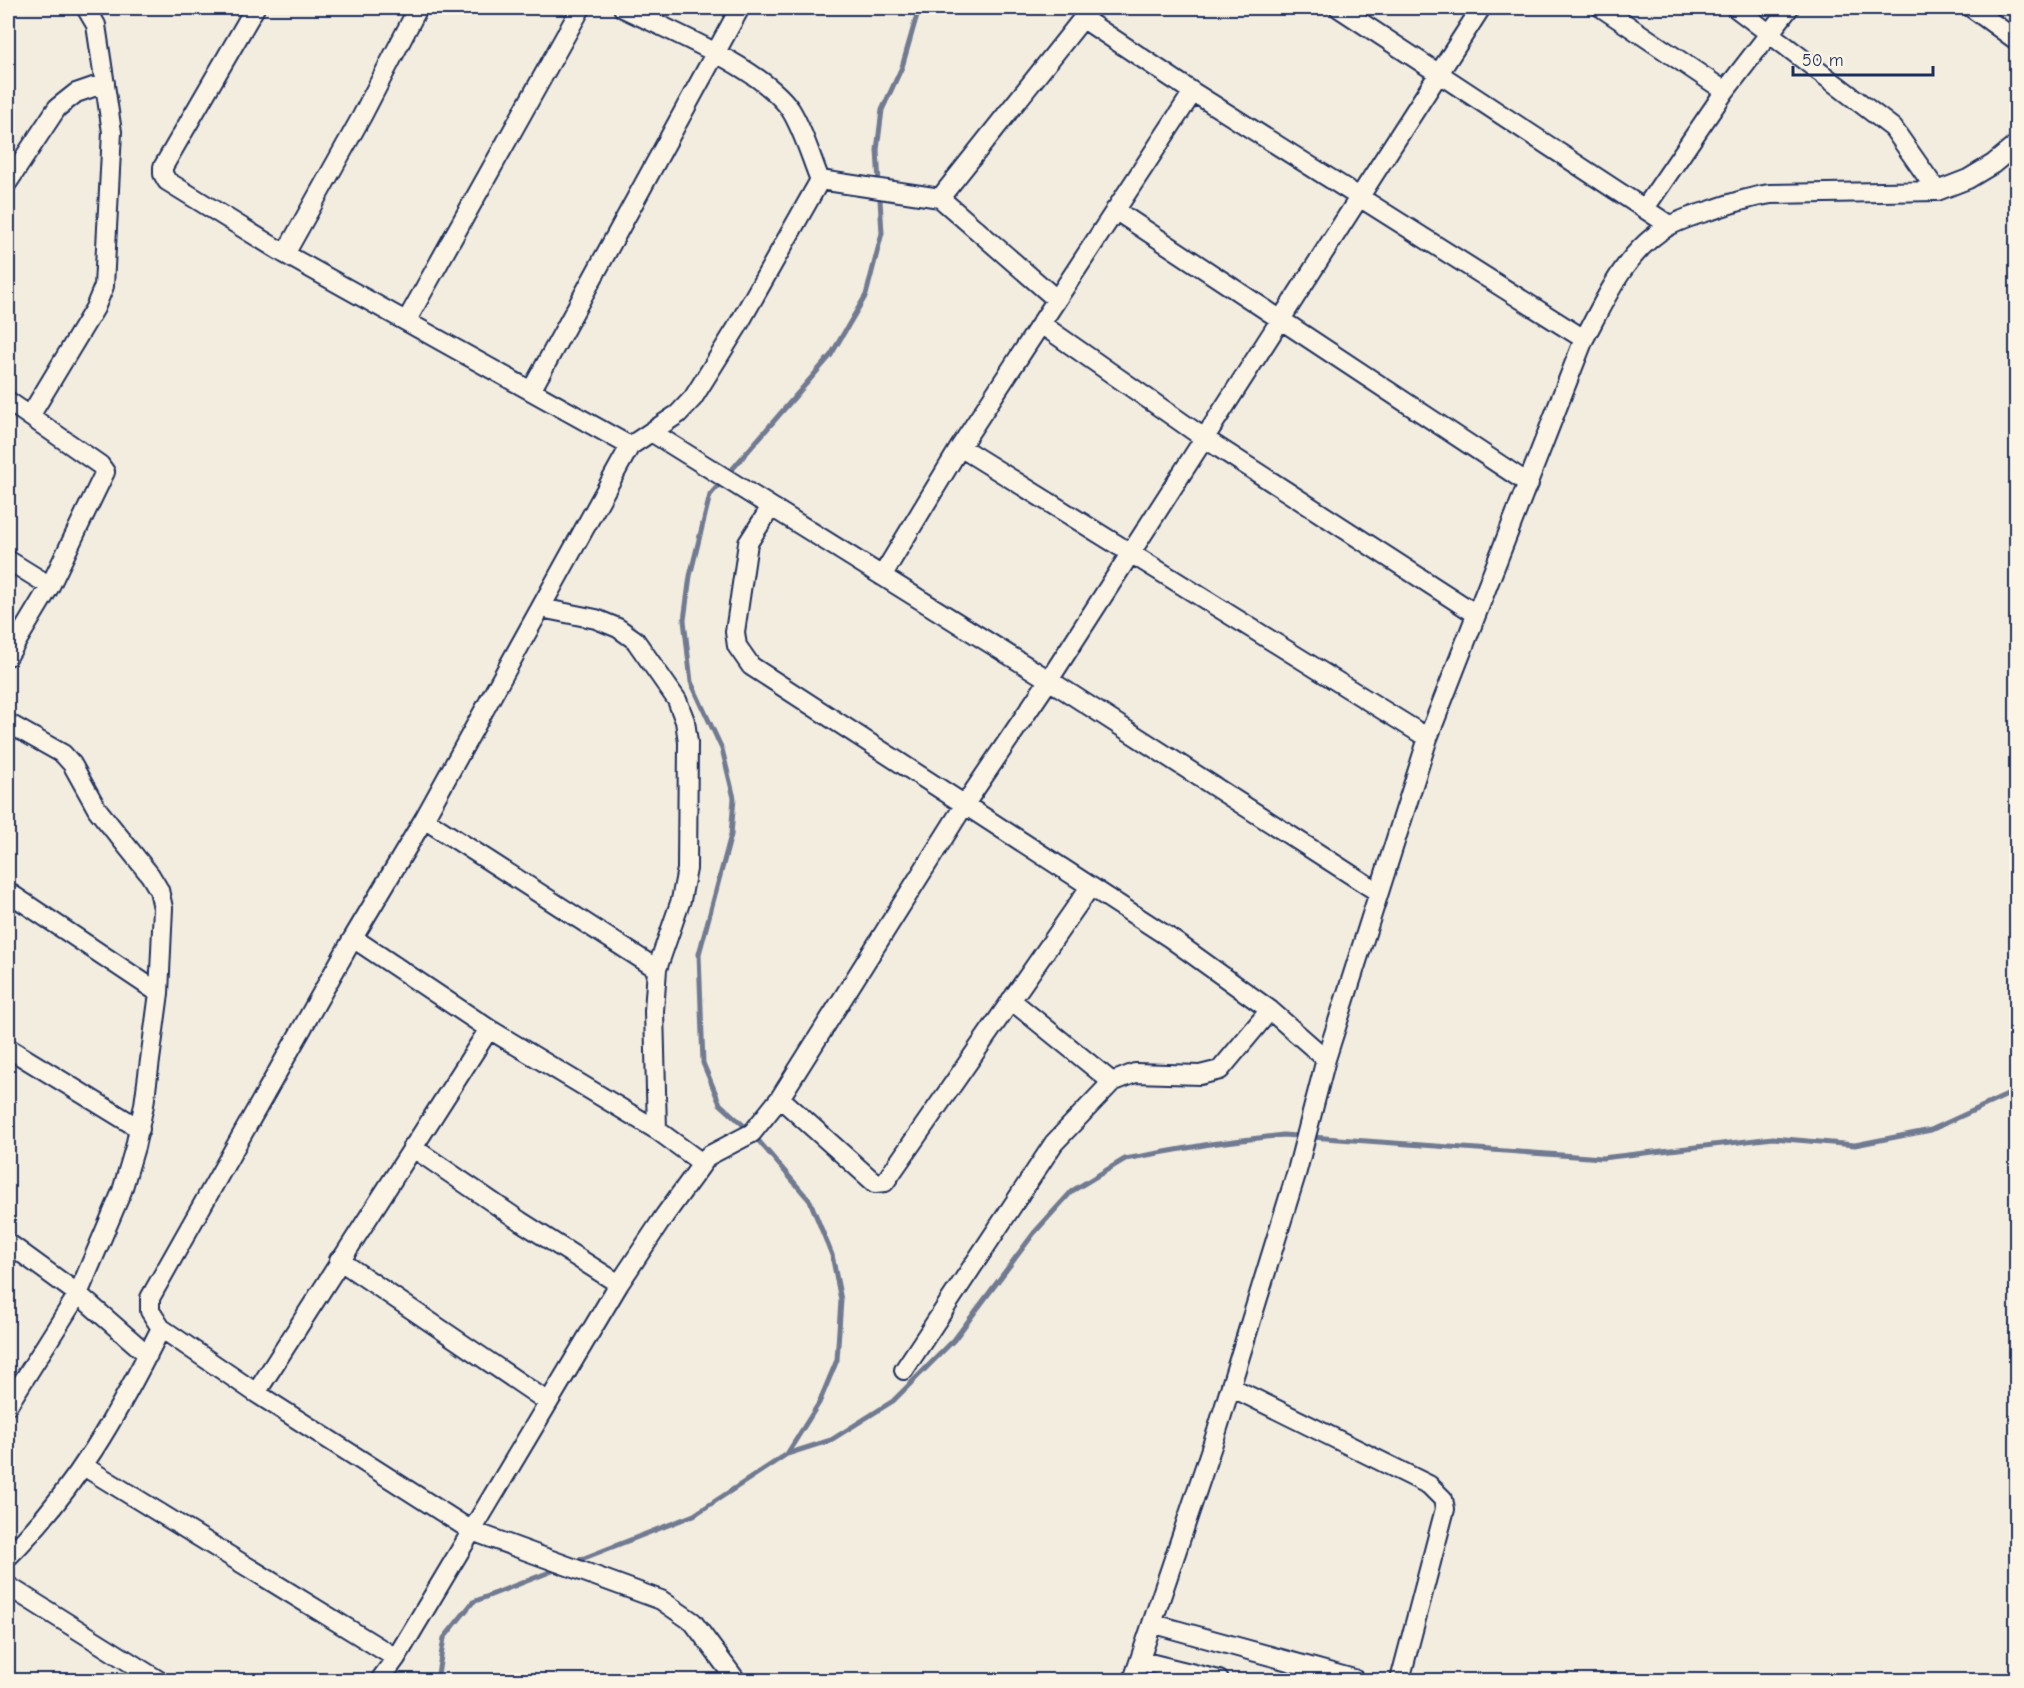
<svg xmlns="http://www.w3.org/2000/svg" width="2024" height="1688" viewBox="0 0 2024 1688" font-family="'Comic Neue',sans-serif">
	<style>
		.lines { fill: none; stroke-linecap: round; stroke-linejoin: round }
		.stream { stroke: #707a91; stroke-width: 5 }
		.minor-casing { stroke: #1b2f5e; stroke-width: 22 }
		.minor { stroke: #fcf5e5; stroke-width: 18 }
	</style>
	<rect width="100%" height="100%" fill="#f3ede0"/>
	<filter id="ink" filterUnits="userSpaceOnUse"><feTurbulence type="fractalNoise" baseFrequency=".0167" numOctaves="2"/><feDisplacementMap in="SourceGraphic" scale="12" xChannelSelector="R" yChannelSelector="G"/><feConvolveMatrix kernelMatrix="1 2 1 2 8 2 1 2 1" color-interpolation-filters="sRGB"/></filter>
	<g filter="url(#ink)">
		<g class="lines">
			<!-- stream -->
			<path class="stream" d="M787,1454L819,1403L837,1360L841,1300L832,1255L810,1201L752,1133L720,1104L703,1063L699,954L731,835L734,798L722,749L691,682L684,620L690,576L710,495L831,355L866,295L882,233L877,150L882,110L902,67L919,8
				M574,1562L694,1515L787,1454L831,1440L893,1401L954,1340L1034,1233L1072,1191L1125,1159L1210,1144L1283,1135L1602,1158L1773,1138L1855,1145L1931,1130L2016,1091
				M437,1680L444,1638L473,1602L560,1568"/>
			<defs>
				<path id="minor" d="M255,8L163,167V174L167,181L285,254L630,446L678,414L693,398L736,329L820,180
					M623,8C668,30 762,68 790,109C803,129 811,158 820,180
					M1339,8L1669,225
					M1602,8L1725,91
					M1736,8L1893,128L1937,191
					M1972,8L2016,40
					M1082,18L1193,92L1584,339
					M820,180L940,198L1091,8
					M8,182L57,108L76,93L105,83
					M940,198L1056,299
					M1645,208L1725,91L1789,8
					M1115,210L1529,484
					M285,254L362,116L418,8
					M407,320L581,8
					M1041,324L1204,438L1476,614
					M531,391L740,8
					M8,401L100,465L105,472L50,586L8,656
					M30,416L95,308L104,286L112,132L96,25L86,8
					M653,433L1049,680L1378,892
					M630,446L424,819L353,938L150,1298V1311L161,1328L256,1393L472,1531L661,1600L693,1622L736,1680
					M960,447L1428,738
					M771,507L748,543L735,632L737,646L751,666L1170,938L1270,1010L1326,1059
					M8,560L50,586
					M882,576L960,447L1193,92
					M541,608L596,619L618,628L635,640L677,700L685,721L688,742L687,869L681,900L657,969
					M8,723L63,754L72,764L97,809L150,875L159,890L163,908L159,993L144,1105L135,1147L122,1191L78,1294L8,1405
					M424,819L657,969L654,1011L657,1130
					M8,892L159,993
					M353,938L489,1029L657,1130L702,1163
					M1011,1000L1112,1082
					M8,1048L140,1129
					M780,1098L875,1183L885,1182L1090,887
					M412,1147L520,1221L619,1284
					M8,1243L78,1294L148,1355
					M339,1260L548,1402
					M904,1370L1054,1143L1112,1082L1135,1073L1200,1075L1220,1070L1270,1010
					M1231,1387L1429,1485L1443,1499L1445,1509L1400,1680
					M256,1393L489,1029
					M85,1467L396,1658
					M8,1557C76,1489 118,1414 161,1328
					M8,1586L158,1680
					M1154,1624L1354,1679
					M1141,1661L1219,1680
					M380,1680L396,1658L619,1284L665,1215L708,1156L752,1133L780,1098L965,804L1049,680L1481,8
					M1133,1680L1217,1431L1297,1171L1326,1059L1428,738L1584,339C1606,298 1626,250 1669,226C1682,219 1698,214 1712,210C1732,203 1750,197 1770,194L1937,191L1968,179L1993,164L2016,145"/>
			</defs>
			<!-- minor casing -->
			<use href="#minor" class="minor-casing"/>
			<!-- minor -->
			<use href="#minor" class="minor"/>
		</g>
	</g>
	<!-- margin -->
	<rect width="2024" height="1688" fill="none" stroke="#fcf5e5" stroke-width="30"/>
	<rect x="15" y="15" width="1994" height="1658" fill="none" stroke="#1b2f5e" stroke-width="2" filter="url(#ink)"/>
	<!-- scale -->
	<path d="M1793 66v9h140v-9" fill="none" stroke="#1b2f5e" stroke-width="3"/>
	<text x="1802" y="66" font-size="18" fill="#1b2f5e" stroke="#fcf5e5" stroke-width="4.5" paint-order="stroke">50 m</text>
</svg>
